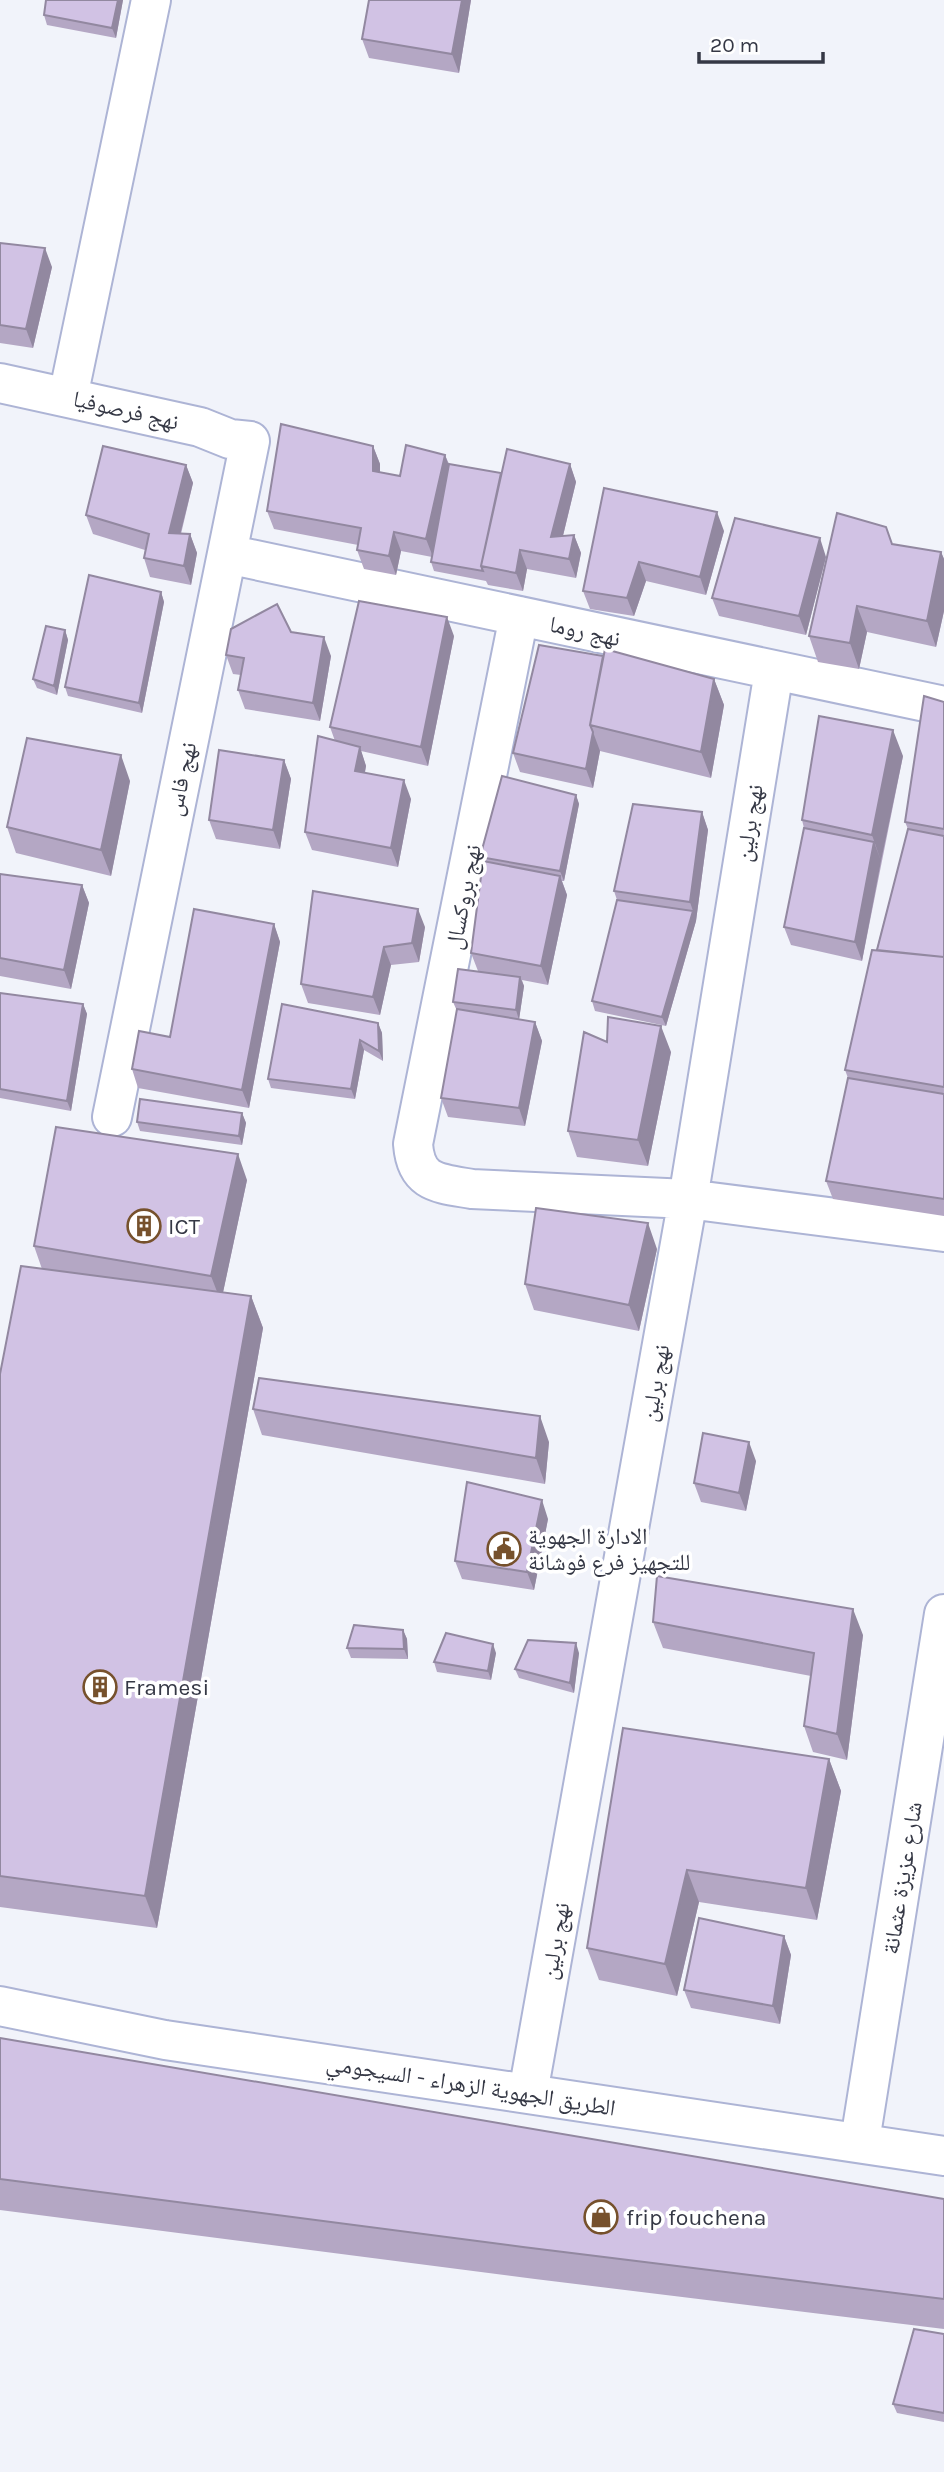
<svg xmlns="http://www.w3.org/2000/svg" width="944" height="2472" viewBox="0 0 944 2472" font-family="Karla,'Noto Naskh Arabic',sans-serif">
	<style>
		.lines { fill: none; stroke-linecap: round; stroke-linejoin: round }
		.minor-casing { stroke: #adb4d5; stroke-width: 42 }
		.secondary-casing { stroke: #adb4d5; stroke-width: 42 }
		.minor { stroke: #fff; stroke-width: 38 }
		.secondary { stroke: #fff; stroke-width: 38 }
		.wall { fill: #b4a7c4 }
		.shaded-wall { fill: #9288a0 }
		.building { fill: #d1c2e4; stroke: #9288a0; stroke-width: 2 }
		.labels { text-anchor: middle; stroke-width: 7; stroke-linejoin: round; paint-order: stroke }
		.street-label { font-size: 23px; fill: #353845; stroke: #fff }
		.poi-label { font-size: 23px; fill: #353845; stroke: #fff; text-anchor: start }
	</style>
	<rect width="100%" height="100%" fill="#f1f3fa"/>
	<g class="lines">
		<defs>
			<path id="minor" d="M0,383L200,427L230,439L250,441L112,1117
				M68,397L151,0
				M227,554L944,706
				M519,616L413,1144C416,1183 437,1183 472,1189L688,1199L944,1232
				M528,2093L688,1199L774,671
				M860,2141L944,1614"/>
			<path id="secondary" d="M0,2006L165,2040L944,2156"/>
		</defs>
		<!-- minor casing -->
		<use href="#minor" class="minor-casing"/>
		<!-- secondary casing -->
		<use href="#secondary" class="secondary-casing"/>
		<!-- minor -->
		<use href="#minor" class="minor"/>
		<!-- secondary -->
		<use href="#secondary" class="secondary"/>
	</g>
	<!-- wall -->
	<path class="wall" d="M46,0H123L116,38L47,25L44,15Z
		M471,0L459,73L369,58L362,39Z
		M0,243L52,267L33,348L0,343Z
		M373,446L380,464V472L400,476L445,455L449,464L501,473L570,464L576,482L563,536L574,535L581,553L576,578L527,569L523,591L488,585L486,581L434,571L431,562L432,557L401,551L396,575L364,569L357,550L358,545L274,529L267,511Z
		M186,465L193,483L181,534H190L197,553L191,585L150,577L144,558L145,550L93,534L86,515Z
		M604,488L724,531L706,595L646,581L634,616L590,609L583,591Z
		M893,545L941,552L944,559V611L936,647L867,632L859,669L818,662L809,636Z
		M826,557L806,635L719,616L712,598Z
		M161,592L164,602L142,713L68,696L65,687Z
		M65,630L68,640L57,695L37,688L33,679Z
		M291,632L331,656L320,721L245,709L238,690L241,675L233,674L226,655Z
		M454,636L428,766L361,751L366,766L365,773L411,799L398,867L312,850L305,832L335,741L330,727Z
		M714,679L724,705L711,778L600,751L593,788L520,772L513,753Z
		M944,702V1216L833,1199L826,1181L848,1078L845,1070L908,829L905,822Z
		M903,756L862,961L791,945L784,927L804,828L802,820Z
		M284,760L291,779L280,849L216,839L209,820Z
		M130,781L111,876L16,853L7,827Z
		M576,795L579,804L564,881H562L567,895L548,985L522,980L524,986L519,1019L535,1022L542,1041L525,1126L448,1117L441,1098L457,1011L453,1002L478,971L471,953L483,864L480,857Z
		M702,812L708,830L696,921L666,1026L595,1011L592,1001L617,900L614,891Z
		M0,874L82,885L89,903L71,989L0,976Z
		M274,924L280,942L249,1108L138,1088L132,1069L170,1037Z
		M425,927L419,962L391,965L380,1015L308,1003L301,984Z
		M0,993L83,1004L87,1014L71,1111L0,1098Z
		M378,1023L382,1033L383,1061L364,1050L355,1099L271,1088L268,1079Z
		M607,1042L671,1052L648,1166L577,1157L568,1131Z
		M242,1113L246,1123L242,1145L140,1131L137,1122Z
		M247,1180L223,1292L251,1296L263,1328L157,1928L0,1907V1374L42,1269L34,1246Z
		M657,1249L639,1331L534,1310L525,1284Z
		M253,1409L549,1442L545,1484L262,1435Z
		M756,1461L746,1511L701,1502L694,1483Z
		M548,1519L534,1590L462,1579L455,1561Z
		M653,1622L863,1635L847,1760L813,1752L804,1726L811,1676L663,1648Z
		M403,1630L407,1639L408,1659L351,1658L347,1648Z
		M496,1653L491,1680L437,1672L434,1662Z
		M579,1653L574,1693L519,1678L515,1669Z
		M829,1759L841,1791L817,1920L699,1902L677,1996L599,1980L587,1948Z
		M784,1936L791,1955L780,2024L691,2008L684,1990Z
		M0,2038L944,2199V2329L535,2279L0,2210Z
		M944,2334V2422L897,2413L893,2404Z"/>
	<!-- shaded-wall -->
	<path class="shaded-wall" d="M118,0H123L116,38L112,28Z
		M462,0H471L459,73L452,54Z
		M45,248L52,267L33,348L26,329Z
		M373,446L380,464V490L373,471Z
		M445,455L452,474L433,557L426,539Z
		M570,464L576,482L558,556L551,537Z
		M186,465L193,483L176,551L169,533Z
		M717,512L724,531L706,595L700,577Z
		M394,532L401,551L396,575L389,556Z
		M190,534L197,553L191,585L184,566Z
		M574,535L581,553L576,578L569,559Z
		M820,538L826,557L806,635L799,616Z
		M520,550L527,569L523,591L516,573Z
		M941,552L944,559V611L936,647L927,621Z
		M639,562L646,581L634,616L627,598Z
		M161,592L164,602L142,713L139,703Z
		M857,606L867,632L859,669L850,643Z
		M447,617L454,636L428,766L421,747Z
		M65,630L68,640L57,695L54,686Z
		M324,637L331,656L320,721L313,703Z
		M714,679L724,705L711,778L701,752Z
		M893,730L903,756L881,861L872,835Z
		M593,732L600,751L593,788L586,769Z
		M360,747L366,766L361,790L355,771Z
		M121,755L130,781L111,876L101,850Z
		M284,760L291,779L280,849L273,830Z
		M404,780L411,799L398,867L391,848Z
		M576,795L579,804L564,881L560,871Z
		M702,812L708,830L696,921L666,1026L662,1017L693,911L690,902Z
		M874,842L881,861L862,961L855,942Z
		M560,876L567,895L548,985L541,966Z
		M82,885L89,903L71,989L64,970Z
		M418,909L425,927L419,962L412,943Z
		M274,924L280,942L249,1108L242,1090Z
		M384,947L391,965L380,1015L373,997Z
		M520,977L524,986L519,1020L516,1010Z
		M83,1004L87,1014L71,1111L67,1101Z
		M535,1022L542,1041L525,1126L519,1108Z
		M378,1023L382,1033L383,1061L379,1051Z
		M661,1026L671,1052L648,1166L638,1140Z
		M360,1040L364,1050L355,1099L351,1089Z
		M242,1113L246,1123L242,1145L239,1136Z
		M238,1154L247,1180L221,1302L211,1276Z
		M648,1223L657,1249L639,1331L629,1305Z
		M251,1296L263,1328L157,1928L145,1896Z
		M540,1416L549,1442L545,1484L536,1458Z
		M749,1442L756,1461L746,1511L739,1493Z
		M542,1500L548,1519L534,1590L527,1572Z
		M853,1609L863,1635L847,1760L837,1734Z
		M403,1630L407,1639L408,1659L404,1649Z
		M576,1643L579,1653L574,1693L570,1683Z
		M493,1644L496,1653L491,1680L488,1671Z
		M829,1759L841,1791L817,1920L806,1888Z
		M687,1870L699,1902L677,1996L665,1964Z
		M784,1936L791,1955L780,2024L773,2006Z"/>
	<!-- building -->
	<path class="building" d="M46,0H118L112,28L44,15Z
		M369,0H462L452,54L362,39Z
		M0,243L45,248L26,329L0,325Z
		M281,424L373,446V471L400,476L406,445L445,455L426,539L394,532L389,556L357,550L361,528L267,511Z
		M103,446L186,465L169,533L190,534L184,566L144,558L149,534L86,515Z
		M507,449L570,464L551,537L574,535L569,559L520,550L516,573L481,566Z
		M449,464L501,473L481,566L483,571L431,562Z
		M604,488L717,512L700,577L639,562L627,598L583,591Z
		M837,513L886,527L892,544L941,552L927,621L857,606L850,643L809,636Z
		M735,518L820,538L799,616L712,598Z
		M89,575L161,592L139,703L65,687Z
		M359,601L447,617L421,747L330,727Z
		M277,604L291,632L324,637L313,703L238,690L244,658L226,655L231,629Z
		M46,626L65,630L54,686L33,679Z
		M539,645L603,656L590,725L593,732L586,769L513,753Z
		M605,649L714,679L701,752L590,725Z
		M924,696L944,702V829L905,822Z
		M819,716L893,730L872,835L802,820Z
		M318,736L360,747L355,771L404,780L391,848L305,832Z
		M27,738L121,755L101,850L7,827Z
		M219,750L284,760L273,830L209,820Z
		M502,776L576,795L560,871L480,857Z
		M633,804L702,812L690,902L614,891Z
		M804,828L874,842L855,942L784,927Z
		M908,829L944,836V957L877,950Z
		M483,861L560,876L541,966L471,953Z
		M0,874L82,885L64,970L0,958Z
		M313,891L418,909L412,943L384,947L373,997L301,984Z
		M617,900L693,911L662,1017L592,1001Z
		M194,909L274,924L242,1090L132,1069L139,1031L170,1037Z
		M872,950L944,957V1087L845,1070Z
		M458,969L520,977L516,1010L453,1002Z
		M0,993L83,1004L67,1101L0,1089Z
		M282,1004L378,1023L379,1051L360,1040L351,1089L268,1079Z
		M457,1009L535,1022L519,1108L441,1098Z
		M608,1017L661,1026L638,1140L568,1131L584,1032L607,1042Z
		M848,1078L944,1094V1199L826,1181Z
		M140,1099L242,1113L239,1136L137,1122Z
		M56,1127L238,1154L211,1276L34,1246Z
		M536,1208L648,1223L629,1305L525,1284Z
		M21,1266L251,1296L145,1896L0,1876V1374Z
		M259,1378L540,1416L536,1458L253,1409Z
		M703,1433L749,1442L739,1493L694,1483Z
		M467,1482L542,1500L527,1572L455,1561Z
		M657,1576L853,1609L837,1734L804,1726L814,1653L653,1622Z
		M354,1625L403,1630L404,1649L347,1648Z
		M446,1633L493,1644L488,1671L434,1662Z
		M528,1640L576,1643L570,1683L515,1669Z
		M623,1728L829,1759L806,1888L687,1870L665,1964L587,1948Z
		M699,1918L784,1936L773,2006L684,1990Z
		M0,2038L944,2199V2299L523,2247L0,2179Z
		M914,2329L944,2334V2413L893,2404Z"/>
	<!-- icons -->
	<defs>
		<symbol id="building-ring" viewBox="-11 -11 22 22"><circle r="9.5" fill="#fff" stroke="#76512c" stroke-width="1.5"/><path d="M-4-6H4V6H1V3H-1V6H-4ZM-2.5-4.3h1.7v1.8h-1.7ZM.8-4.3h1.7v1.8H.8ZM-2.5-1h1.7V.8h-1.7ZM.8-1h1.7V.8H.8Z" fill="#76512c"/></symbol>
		<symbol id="civic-ring" viewBox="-11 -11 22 22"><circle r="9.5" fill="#fff" stroke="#76512c" stroke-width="1.5"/><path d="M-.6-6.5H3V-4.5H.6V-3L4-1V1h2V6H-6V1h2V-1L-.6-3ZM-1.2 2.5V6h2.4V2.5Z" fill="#76512c"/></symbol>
		<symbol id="shop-ring" viewBox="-11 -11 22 22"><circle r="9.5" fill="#fff" stroke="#76512c" stroke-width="1.5"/><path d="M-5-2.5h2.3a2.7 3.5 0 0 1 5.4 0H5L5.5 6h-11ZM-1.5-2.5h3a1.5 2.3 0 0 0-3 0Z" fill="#76512c"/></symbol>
	</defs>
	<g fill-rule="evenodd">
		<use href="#building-ring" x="125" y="1207" width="38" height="38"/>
		<use href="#civic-ring" x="485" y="1530" width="38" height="38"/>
		<use href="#building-ring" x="81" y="1668" width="38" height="38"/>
		<use href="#shop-ring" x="582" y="2198" width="38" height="38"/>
	</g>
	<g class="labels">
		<!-- street labels -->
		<g class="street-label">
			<text transform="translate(126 410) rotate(13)" y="8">نهج فرصوفيا</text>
			<text transform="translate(585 631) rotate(12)" y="8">نهج روما</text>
			<text transform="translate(181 779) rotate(-78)" y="8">نهج فاس</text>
			<text transform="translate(749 823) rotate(-81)" y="8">نهج برلين</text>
			<text transform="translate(463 897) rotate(-79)" y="8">نهج بروكسال</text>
			<text transform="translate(655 1383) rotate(-80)" y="8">نهج برلين</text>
			<text transform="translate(902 1878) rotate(-81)" y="8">شارع عزيزة عثمانة</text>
			<text transform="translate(555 1941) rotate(-80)" y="8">نهج برلين</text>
			<text transform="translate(471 2085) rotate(9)" y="8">الطريق الجهوية الزهراء - السيجومي</text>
		</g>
		<!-- poi labels -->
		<g class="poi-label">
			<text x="168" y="1234">ICT</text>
			<text x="528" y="1544">الادارة الجهوية<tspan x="528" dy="26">للتجهيز فرع فوشانة</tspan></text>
			<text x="124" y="1695">Framesi</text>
			<text x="626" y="2225">frip fouchena</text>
		</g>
	</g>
	<!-- scale -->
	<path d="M699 52v10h124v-10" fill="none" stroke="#353845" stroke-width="3.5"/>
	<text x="710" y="52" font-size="21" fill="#353845" stroke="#ffffff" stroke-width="5" paint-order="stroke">20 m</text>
</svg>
